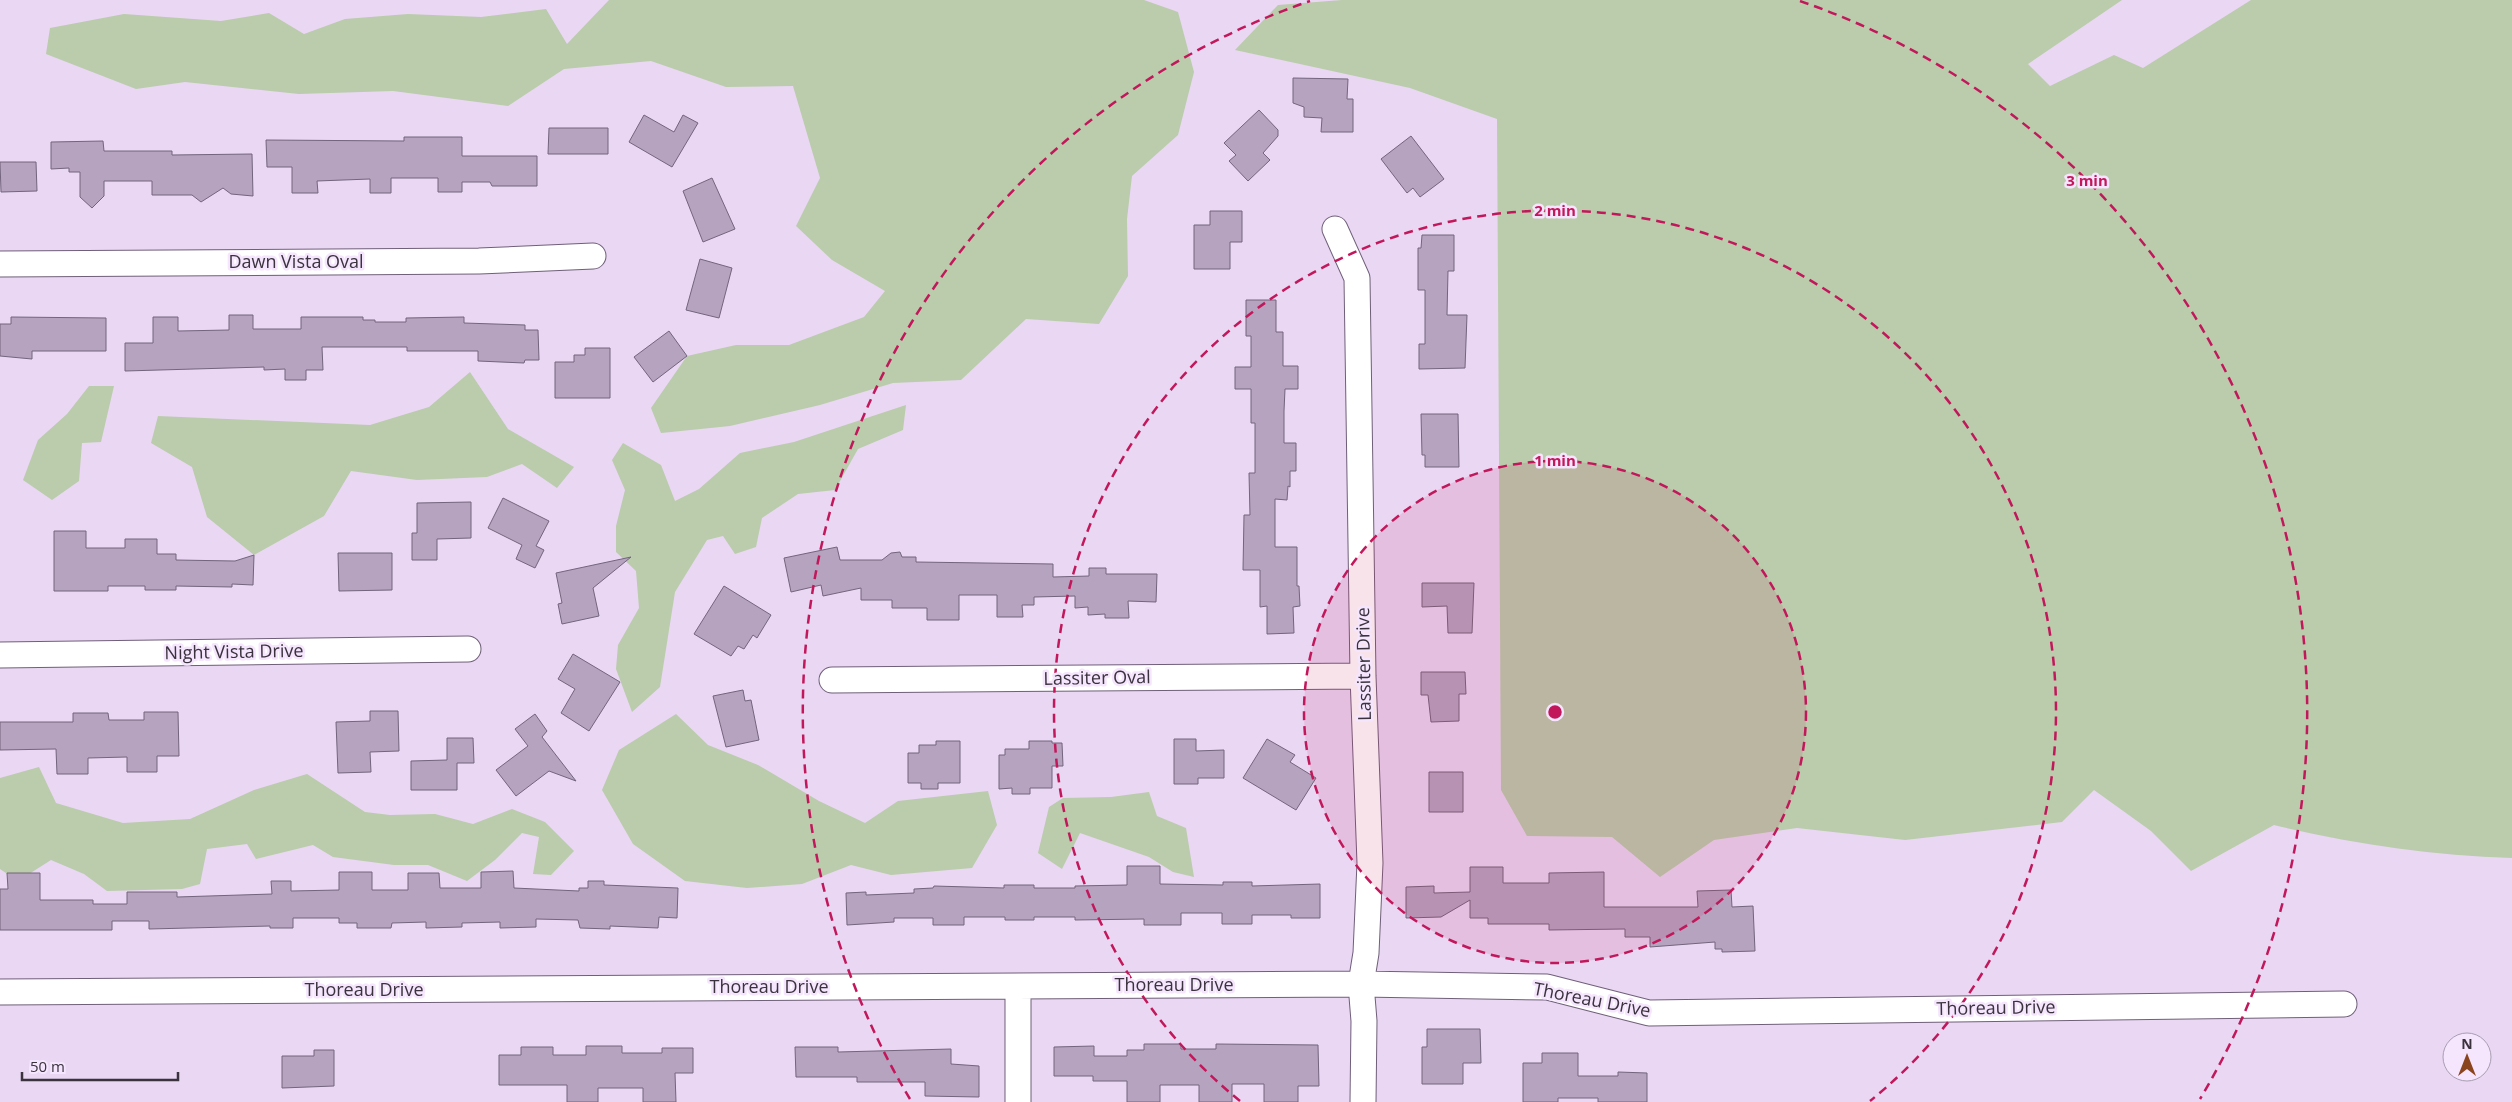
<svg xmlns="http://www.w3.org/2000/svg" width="2512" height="1102" viewBox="0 0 2512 1102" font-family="'Open Sans',sans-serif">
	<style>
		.green { fill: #baccab }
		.building { fill: #b6a3bf; stroke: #74647d }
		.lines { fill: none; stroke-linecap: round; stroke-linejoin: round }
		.minor-casing { stroke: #705f79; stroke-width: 27 }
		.minor { stroke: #fff; stroke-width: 25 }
		.ring { fill: none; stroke: #c2185b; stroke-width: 2.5; stroke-dasharray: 9 6 }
		.labels { text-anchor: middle; stroke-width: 5; stroke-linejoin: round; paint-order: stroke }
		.street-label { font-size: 18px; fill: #3a333e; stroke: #f5e5fd }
		.centre { fill: #c2185b; stroke: #f5e5fd; stroke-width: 2.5 }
		.ring-label { font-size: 15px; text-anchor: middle; font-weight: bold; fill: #c2185b; stroke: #f5e5fd; stroke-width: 5; stroke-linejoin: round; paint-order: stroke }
	</style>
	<rect width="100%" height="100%" fill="#e9d7f3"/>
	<!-- green -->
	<path class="green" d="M609,0H1144L1178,12L1194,72L1178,135L1132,176L1127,219L1128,276L1099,324L1026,319L961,380L893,383L820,405L730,426L661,433L651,408L687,356L736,345H789L864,317L885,291L832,260L796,226L820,178L793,86L726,87L651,61L564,69L508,106L393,91L299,94L185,82L136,89L46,54L50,28L124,14L221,21L269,13L304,34L345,19L408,14L481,17L546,9L567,44Z
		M1342,0H2122L2028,64L2050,86L2114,55L2143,68L2251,0H2512V858C2432,855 2351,844 2274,825L2191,871L2151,831L2094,790L2062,822L1905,840L1797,828L1714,840L1660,877L1612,837L1527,836L1501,790L1497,119L1410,88L1235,50L1278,5Z
		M470,372L508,429L574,467L557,488L522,464L487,477L417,480L351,471L324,516L254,555L207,517L192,467L151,443L158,416L370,425L429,407Z
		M89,386H114L101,442L82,443L79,481L52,500L23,480L38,440L67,414Z
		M906,405L903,430L858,449L835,490L798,494L762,518L756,547L735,554L723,536L707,540L675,592L660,687L632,712L616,669L618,645L639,608L636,571L616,552V526L625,490L612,460L623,443L661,465L675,501L699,489L740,453L794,442Z
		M676,714L708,745L758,765L819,801L865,823L898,801L988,791L997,825L972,868L891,875L851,865L802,884L747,888L685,881L633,844L602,790L619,750Z
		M39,767L56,803L123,823L190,819L254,790L307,774L365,812L390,815L435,814L473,824L512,809L545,822L574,851L551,875L533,874L539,837L522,833L495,860L467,881L428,865H394L333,857L313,845L256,859L247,844L207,849L200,884L182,889L107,891L84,874L51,860L18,881L0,869V778Z
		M1149,792L1157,816L1186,828L1194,877L1173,872L1149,857L1080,833L1062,869L1038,853L1049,807L1063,798L1111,797Z"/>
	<!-- building -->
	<path class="building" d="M1293,78L1348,79L1347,99H1353V132H1321L1322,118L1304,117V107L1293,103Z
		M1259,110L1278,130V136L1263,153L1270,160L1248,181L1229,161L1236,155L1224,143Z
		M644,115L674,132L683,115L698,123L672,167L629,142Z
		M549,128H608V154H548Z
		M1411,136L1444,179L1420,197L1413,188L1407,193L1381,159Z
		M404,137H462V156H537V186H492L490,182H462V192H438V178H391V193H370V179L317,181L318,193H292V167H267L266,140L404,141Z
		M103,141L104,151H172V155L252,154L253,196L231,194L223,188L201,202L192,195H152V181H104V196L92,208L80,197V172H69V168L51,169V142Z
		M0,162H36L37,191L1,192Z
		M712,178L735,229L703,242L683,191Z
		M1210,211H1242V242H1230V269H1194V225H1210Z
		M1422,235H1454V271H1448L1447,315H1467L1465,368L1419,369V344H1425V290H1418V248H1421Z
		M700,259L732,268L719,318L686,310Z
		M1246,300H1276V332H1283V366H1298V389H1285L1284,411V443H1296V471H1290V487L1288,486L1287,500L1275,499V547H1297V586H1299L1300,606L1293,607L1294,633L1267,634V606L1260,607V570H1243L1244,515H1250L1249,473H1255V423H1251V389H1235V367H1251V336H1246Z
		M229,315H253V329H301V317H363V320H375V322H406V318L464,317V323L525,325V330H538L539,360H525L524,363L478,361V351H407V347H322L323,370H306V380H285V369L264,370V367L125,371V343H153V317H178V331L229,330Z
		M11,317L106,318V351H32V359L0,356V324H11Z
		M669,331L687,356L653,382L634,357Z
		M585,348H610V398H555V362H574V355H585Z
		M1421,414H1458L1459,467H1425V455H1422Z
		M503,498L549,521L536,546L544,550L535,568L516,559L522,545L488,528Z
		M471,502V538L437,539V560H412V533H417V503Z
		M54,531H86V548H125V539H157V554H176V560L235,561L254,555L253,585L232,584V587L176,586V590H145V586H108V591H54Z
		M837,547L840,560H882L891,553L900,552L902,557H916V562L1053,564V577L1089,576V568H1106V574H1157L1156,602L1128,601L1129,618H1105V614L1088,615V607L1075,608V596L1034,597V605H1022L1023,617H997V595H959V620H927V608H892V600H861V588L823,596L821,585L791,592L784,558Z
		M338,553H392V590L339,591Z
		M631,557L593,588L599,616L562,624L558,604L562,603L556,573Z
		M1422,583H1474L1472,633H1448L1447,606L1422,607Z
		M724,586L771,615L757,638L753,635L744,649L738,646L731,656L694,634Z
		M573,654L620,682L589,731L561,713L575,689L558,679Z
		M1421,672H1465L1466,694H1459V721L1431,722L1428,695H1421Z
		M743,690L745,701L751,700L759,740L726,747L713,696Z
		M370,711H398L399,751L370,752L371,772L338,773L336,722L370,721Z
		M144,712H178L179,756H157V772H127V757L88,758V774H57L56,749L0,750V722H73V713H108L109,720H144Z
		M535,714L547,731L542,737L576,781L549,771L516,796L496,770L528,746L515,729Z
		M447,738H473L474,763H457V790H411V761L447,760Z
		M1174,739H1196V751L1224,750V778H1198V784H1174Z
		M1267,739L1295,755L1290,762L1316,778L1296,810L1243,778Z
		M936,741H960V783H938V789H921V783H908V753H919V745H936Z
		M1029,741H1052V743H1062L1063,766H1052V788H1030V794H1012V788L999,789V755H1005V749H1029Z
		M1429,772H1463V812H1429Z
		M1127,866H1160V884L1223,885V882H1252V886L1320,884V918H1291V915H1252V924H1222V913H1181V925H1144V919L1075,920V917H1034V920H1005V917H964V925H933V918H894V922L847,925L846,893L866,892V895L914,893V889L933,888L934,886L1004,888V885H1034V888H1075V886L1127,885Z
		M1470,867H1503V883H1549V873L1604,872V907H1698L1697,891L1731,890L1732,907L1753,906L1755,951L1722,952V949H1715V942L1650,947V937H1625V929L1549,930V924H1488V918H1470V900L1441,917L1406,918V887L1434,886V893L1470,892Z
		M513,871L514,888L579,891V888H588V881H604V885L678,888L677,918L659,917L658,928L610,926V929L580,928L578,920L536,919V927L500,928V922L462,923V927L426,928V922L392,923L391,928H357V923H339V918H293V928H270V926L149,929V921H112V930H0V889H8L7,873H40V900H93V904H127V892H177V897L272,894L271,881H291V891L339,890V872H372V890H408V873H439L440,888H481V872Z
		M1427,1029H1480L1481,1063H1463V1084H1422V1047H1427Z
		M1144,1044H1181V1049H1216V1044L1318,1045L1319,1086H1298V1102H1264V1084H1232V1102H1199V1085H1160V1102H1127V1081H1093V1076H1054V1047L1094,1046V1056H1127V1050H1144Z
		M586,1046H622V1053H662V1048H693V1073H675L676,1102H643V1088H598V1102H567V1085H499V1055H521V1047H553V1055H586Z
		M795,1047H838V1052L951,1049V1064L979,1066V1097L925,1096V1082H857V1077H796Z
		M314,1050H334V1086L282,1088V1056H314Z
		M1542,1053H1578V1076H1618V1072L1647,1073V1102H1598V1098H1558V1102H1523V1063H1542Z"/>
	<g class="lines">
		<defs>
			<path id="minor" d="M1335,229L1357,278L1363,676L1370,863L1366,953L1361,984L1364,1021L1363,1102
				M0,264L479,261L593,256
				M0,655L468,649
				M832,680L1363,676
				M1018,986V1102
				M0,992L1361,984L1547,987L1649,1013L2344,1004"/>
		</defs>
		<!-- minor casing -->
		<use href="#minor" class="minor-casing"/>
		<!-- minor -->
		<use href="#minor" class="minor"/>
	</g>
	<!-- distance rings -->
	<circle cx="1555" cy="712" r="251" fill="#c2185b" fill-opacity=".12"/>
	<g class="ring">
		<circle cx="1555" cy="712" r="251"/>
		<path d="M1240 1101A501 501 0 1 1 1870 1101"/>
		<path d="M910 1099A752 752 0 0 1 1310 1M1800 1A752 752 0 0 1 2200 1099"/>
	</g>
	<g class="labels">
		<!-- street labels -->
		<g class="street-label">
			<text x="296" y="268">Dawn Vista Oval</text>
			<text transform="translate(234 652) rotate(-1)" y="6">Night Vista Drive</text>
			<text transform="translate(1364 664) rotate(-91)" y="6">Lassiter Drive</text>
			<text transform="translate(1097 678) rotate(-1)" y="6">Lassiter Oval</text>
			<text x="1174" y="991">Thoreau Drive</text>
			<text x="769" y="993">Thoreau Drive</text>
			<text x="364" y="996">Thoreau Drive</text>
			<text transform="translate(1592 1000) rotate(11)" y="6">Thoreau Drive</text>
			<text transform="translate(1996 1008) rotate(-1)" y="6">Thoreau Drive</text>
		</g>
	</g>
	<circle cx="1555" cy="712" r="8" class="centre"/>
	<g class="ring-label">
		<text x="2087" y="186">3 min</text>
		<text x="1555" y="216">2 min</text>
		<text x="1555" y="466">1 min</text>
	</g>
	<!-- north arrow -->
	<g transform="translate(2467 1057)"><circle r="24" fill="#f5e5fd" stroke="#aa9eb1"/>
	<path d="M0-4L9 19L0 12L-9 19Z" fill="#8b451e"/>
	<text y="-8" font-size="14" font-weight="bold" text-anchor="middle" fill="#3a333e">N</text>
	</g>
	<!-- scale -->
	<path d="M22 1072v8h156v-8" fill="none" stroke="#3a333e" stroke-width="2.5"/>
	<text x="30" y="1072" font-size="15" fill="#3a333e" stroke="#f5e5fd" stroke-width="4" paint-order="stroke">50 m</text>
</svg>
